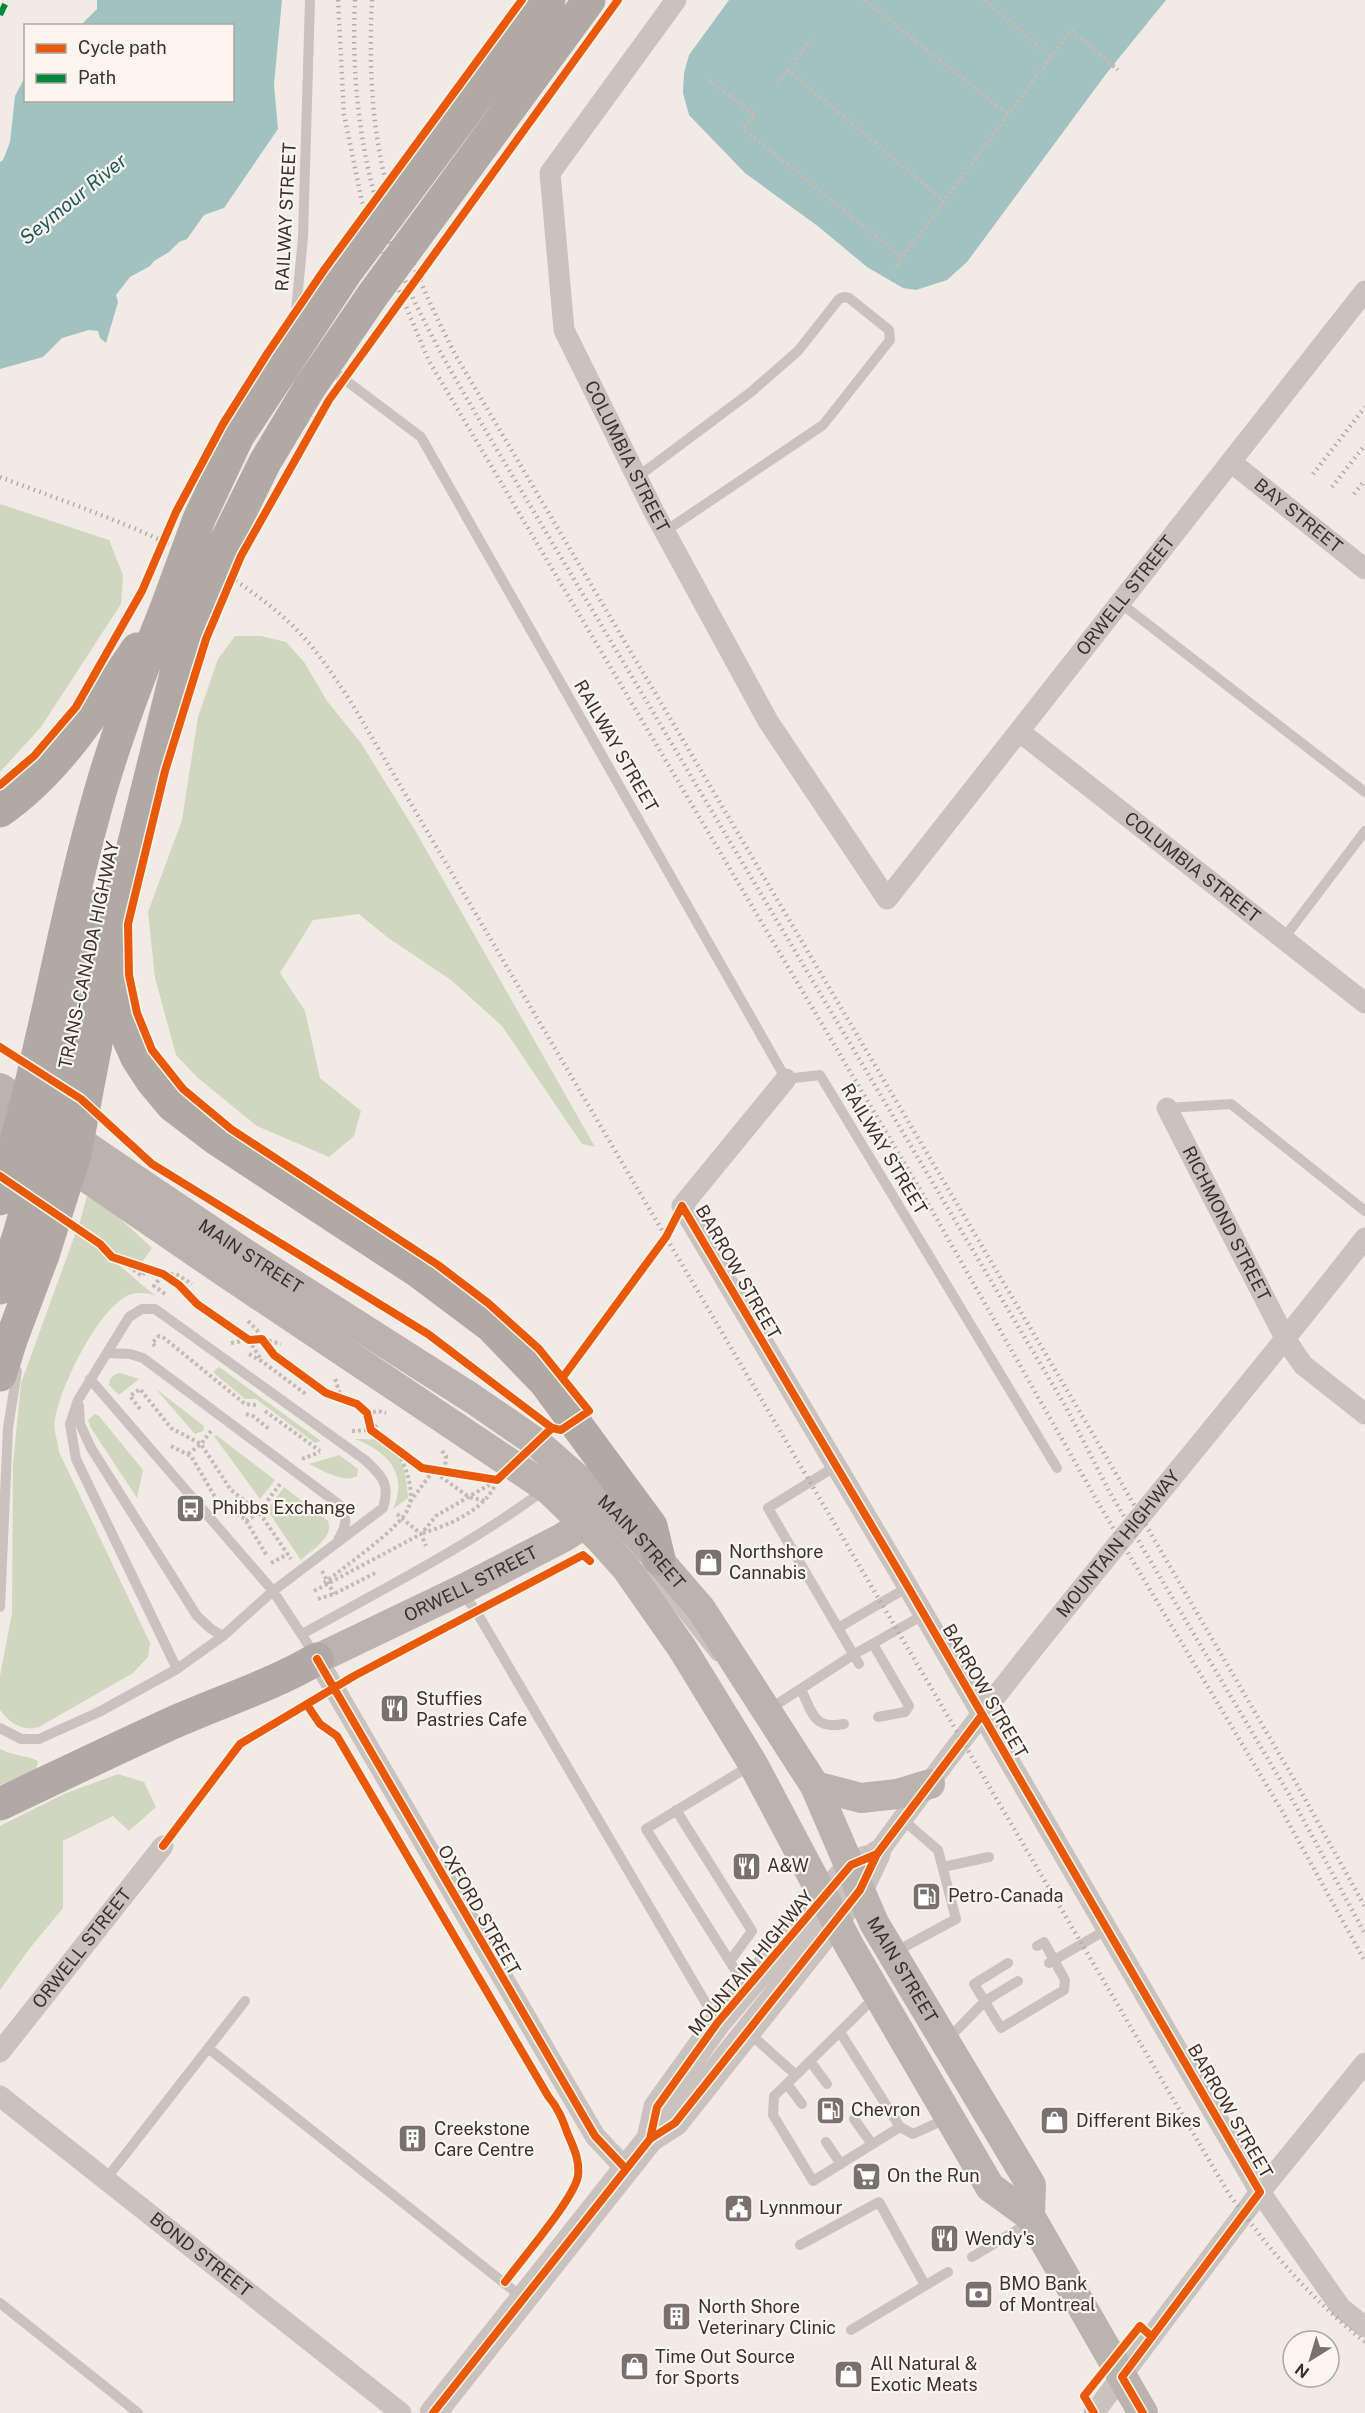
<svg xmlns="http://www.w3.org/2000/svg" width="1365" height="2413" viewBox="0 0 1365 2413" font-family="'Public Sans',sans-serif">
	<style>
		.green { fill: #d1d6bf }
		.water { fill: #a1c2c1 }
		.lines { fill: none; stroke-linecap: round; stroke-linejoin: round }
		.path { stroke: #c2bbb6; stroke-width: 4; stroke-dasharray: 3 3; stroke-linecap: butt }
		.service { stroke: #c9c3be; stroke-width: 10 }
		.minor { stroke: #c9c3be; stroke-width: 21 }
		.tertiary { stroke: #c9c3be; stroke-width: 27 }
		.secondary { stroke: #bab3ae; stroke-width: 30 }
		.motorway { stroke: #afaaa4; stroke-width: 33 }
		.rail { stroke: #b1aca8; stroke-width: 4.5; stroke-dasharray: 1.5 4.5; stroke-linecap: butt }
		.motorway-bridge { stroke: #afaaa4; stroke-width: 33 }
		.quiet { stroke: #00873e; stroke-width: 6; stroke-dasharray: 12 6; stroke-linecap: butt }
		.cycleway-casing { stroke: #fbf5ee; stroke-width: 11 }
		.cycleway { stroke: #e8590c; stroke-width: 8 }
		.labels { text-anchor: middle; stroke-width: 4.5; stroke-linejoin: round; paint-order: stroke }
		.street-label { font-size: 18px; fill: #3b302b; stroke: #fbf5ee }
		.poi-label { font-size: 18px; fill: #3b302b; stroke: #fbf5ee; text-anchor: start }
		.water-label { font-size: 20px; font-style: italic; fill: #1f5a5e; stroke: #fbf5ee }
	</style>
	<rect width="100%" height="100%" fill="#f0ebe5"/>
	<!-- green -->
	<path class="green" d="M0,504L109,540L123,575L121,604L41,727L0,772Z
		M235,636H261L286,642L304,662L327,701L361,743L416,832L595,1147L582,1144L502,1026L451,980L387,937L359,914L313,920L280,973L305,1011L320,1078L361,1111L354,1136L329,1157L257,1126L198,1078L176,1055L155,978L148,912L182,820L198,717L218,659Z
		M87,1196L112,1211L152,1248L142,1262L115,1255L100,1240L79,1225Z
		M76,1232C105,1251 129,1275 156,1296C147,1293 135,1291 125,1297C96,1314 60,1387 55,1420C53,1429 58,1442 59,1452L150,1643L148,1657L133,1673L39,1727C22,1732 10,1723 0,1710V1676L12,1613L13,1464L21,1383Z
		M219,1367L321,1441L315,1443L256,1399H245L213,1372Z
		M120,1373L139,1379L119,1395L109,1385L110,1379L114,1375Z
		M155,1388L204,1426L203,1431L195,1434Z
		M95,1414L99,1416L143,1470L137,1498L91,1428L88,1420Z
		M216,1435L275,1480L260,1499L214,1436Z
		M355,1439C362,1439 371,1439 379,1440C402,1446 407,1478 408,1498L393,1509C409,1474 387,1451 355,1439Z
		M339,1455L358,1469L357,1476C343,1484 323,1470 309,1464Z
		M284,1487L328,1521C334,1538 312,1549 301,1560L267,1510Z
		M0,1749C13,1756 26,1755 38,1761L36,1770L0,1785Z
		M118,1774L144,1782L156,1807L129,1831L113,1816L63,1841V1908L30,1948L0,1990V1826L64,1794Z"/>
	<!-- water -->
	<path class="water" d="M97,0H282L274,84L278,129L224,208L204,215L187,239L179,242L169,252L154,261L150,266L130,277L116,295L118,302L106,343L100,338L98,331L89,330L62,338L43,357L0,369V162L3,160L10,142L15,96L25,77L26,100H232V26L81,25L97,9Z
		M729,0H1166L1106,74L967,262L947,280L916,290L903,288L867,267L819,227L745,173L689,115L683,93L684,73L689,55Z"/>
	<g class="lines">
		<!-- path -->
		<path class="path" d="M864,0L1009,115
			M984,0L1052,57
			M787,69L944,201
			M709,80L755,115L743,129L902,257
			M777,84L811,40
			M896,266L1071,30L1118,70
			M119,1259L142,1276L147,1269
			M165,1294L154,1286L163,1274H176L192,1284
			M248,1321L257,1330L262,1339L281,1344
			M231,1343L249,1340L262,1361
			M155,1346L152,1343L159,1336L164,1338L245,1404L257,1405
			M249,1354L263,1362L307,1395
			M335,1379L342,1400
			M140,1409L130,1396L140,1389L171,1428L201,1444L231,1490L259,1512L291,1559
			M265,1411L320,1451
			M367,1413L378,1411L386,1413
			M246,1414L253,1416L269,1429
			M352,1431L371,1430L377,1425
			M171,1446L191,1456L215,1497
			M442,1451L446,1456L444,1479
			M188,1454L201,1444L211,1431
			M302,1459L320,1452
			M410,1502L433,1471L469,1497L485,1501
			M221,1505L245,1519L267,1556
			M397,1514L421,1534L426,1546
			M246,1521L259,1512L280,1484
			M423,1533C449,1525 485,1510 496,1483
			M271,1563L288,1554
			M322,1571L334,1594
			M324,1583C344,1567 399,1529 408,1509C416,1490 405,1466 397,1450
			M314,1591L421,1534L436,1516L494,1482
			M318,1599L334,1594L377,1572"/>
		<!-- service -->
		<path class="service" d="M294,332L303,237L310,0
			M328,367L421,437L786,1079L820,1075L1057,1468
			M636,478L751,392L798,351L839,299L844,297L849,298L889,330L890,340L823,425L664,532
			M1119,602L1365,792
			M1284,938L1365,831
			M1167,1108L1231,1104L1365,1211
			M107,1353L130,1354L143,1358L341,1506C348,1519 346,1527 338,1540
			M90,1379L273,1591L315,1655
			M79,1406L80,1424L91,1448L197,1616L211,1629L223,1636
			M836,1466L768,1508L838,1628L908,1587
			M646,1567L716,1656
			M462,1592L476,1611L717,2022
			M0,1607L8,1428L17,1371
			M838,1628L859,1664
			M302,1634C381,1590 472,1544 544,1490
			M873,1644L909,1706L905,1712L878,1717
			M801,1689C812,1713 814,1730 844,1724
			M768,1710L853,1655L923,1615
			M0,1728L21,1739H39L99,1712L177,1669L223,1636L273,1591L383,1508C391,1483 381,1475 365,1460L155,1309H142L129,1317L78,1400L70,1424L76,1459L177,1669
			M676,1810L752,1931L730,1961
			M943,1867L989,1857
			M893,1953L956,1919L938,1850L903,1820
			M1008,1963L974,1984L1001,2028L1064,1990L1065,1980L1044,1942L1037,1946
			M1049,1963L1106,1930
			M746,1987L646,1829L753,1764
			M747,2031L796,2075L875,1997
			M948,2039L985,2001L1018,1981
			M208,2048L523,2298
			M810,2061L827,2084
			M796,2075L774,2096L773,2115L813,2181L900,2127L840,2032
			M787,2084L802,2104
			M854,2119L872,2144
			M900,2127L913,2134L948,2118
			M826,2142L841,2164
			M106,2179L245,2001
			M800,2245L879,2202L925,2285
			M972,2257L1032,2221
			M0,2303L138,2413
			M851,2330L948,2272"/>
		<!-- minor -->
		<g class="minor">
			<path id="s1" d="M676,0L550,173L564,330L653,510L768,721L887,899L1365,291"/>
			<path id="s2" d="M1231,462L1365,569"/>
			<path id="s3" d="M1020,732L1365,1003"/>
			<path d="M786,1079L682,1206L908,1587L1260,2192L1341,2308L1365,2327"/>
			<path id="s4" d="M1167,1108L1286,1340L1303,1365L1365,1414"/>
			<path d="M317,1659L595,2136L626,2169"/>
			<path id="s5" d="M877,1854C1030,1641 1204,1445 1365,1238"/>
			<path id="s6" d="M0,2052L163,1846"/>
			<path id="s7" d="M0,2096L401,2413"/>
			<path d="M1094,2413L1260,2192L1365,2063"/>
		</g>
		<!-- tertiary -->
		<path class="tertiary" d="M650,2139L657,2107L718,2022L851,1865L866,1859
			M433,2413L650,2139L675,2123L860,1890L877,1854"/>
		<!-- secondary -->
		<g class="secondary">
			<path id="s8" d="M0,1088L238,1249L473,1399L537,1443L610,1507L638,1536L701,1609L815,1786L874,1923L1031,2185L1030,2216"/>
			<path d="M0,1118L220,1269L547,1488L600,1539L626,1568L682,1648L753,1764L850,1947L990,2187L1030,2216L1143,2413"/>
			<path id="s9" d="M317,1659L461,1590L562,1538L584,1524L589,1515V1506"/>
			<path d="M815,1786L861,1798L897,1794L930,1784"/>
		</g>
		<!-- motorway -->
		<path class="motorway" d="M0,811C59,770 97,707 137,649
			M112,948L117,1000L125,1031L137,1058L152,1081L172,1105L218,1140L419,1272L491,1326L545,1382L651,1526L659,1559
			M46,1019C63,942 79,865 101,789C119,727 142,668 166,609
			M71,1036L98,905
			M95,1049L122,891L188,625
			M0,1288L18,1238
			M0,1375L11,1340L43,1255
			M0,1804C57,1777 113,1750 170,1724C219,1702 271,1686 317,1659"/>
		<!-- rail -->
		<path class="rail" d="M338,0L344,114L362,202L429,361L922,1193L1100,1506L1282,1811L1365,1961
			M355,0C351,81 361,167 390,243C415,312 453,375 490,438L1066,1407L1109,1491L1297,1808L1365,1934
			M372,0C369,60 371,124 386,182C402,243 427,300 456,356L1087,1424L1299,1788L1365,1907
			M1313,474L1365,407
			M0,477C100,515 216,551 294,627C318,651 336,679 354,707L1229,2194C1271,2252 1309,2297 1365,2342
			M1332,487L1365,445
			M1354,494L1365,480"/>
		<!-- motorway-bridge -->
		<path class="motorway-bridge" d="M166,609L199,519L238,436L347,271L549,0
			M188,625L225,543L265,462L310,387L372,296L589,0
			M0,1199L27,1101L46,1019
			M18,1238L55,1108L71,1036
			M43,1255L75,1154L95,1049"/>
		<!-- quiet -->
		<path class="quiet" d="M0,15L7,0"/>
		<defs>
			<path id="cycleway" d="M0,785L34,756L76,707L142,591L176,512L223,424L267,354L324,270L522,0
				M0,1047L81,1099L152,1164L428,1334L552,1428L561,1430L589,1411L539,1349L488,1303L438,1265L231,1129L183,1089L152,1050L137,1013L129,975L128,924L165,771L206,639L241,556L329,400L618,0
				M0,1176L100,1244L112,1257L163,1274L179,1285L197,1304L249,1340L262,1339L274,1355L326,1393L357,1404L367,1413L371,1430L422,1468L497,1480L552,1428
				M682,1206L908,1587L1260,2192L1122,2377L1143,2413
				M563,1377L666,1237L682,1206
				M317,1659L595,2136L626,2169
				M307,1705L320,1724L337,1736L548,2096C558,2108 562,2118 567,2132C573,2147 580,2159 578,2176C574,2199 521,2260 505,2282
				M163,1846L240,1744L354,1676L583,1555L590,1561
				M650,2139L657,2107L718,2022L851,1865L877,1854
				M433,2413L650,2139L675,2123L860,1890L877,1854L982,1715
				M1094,2413L1084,2396L1140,2326L1152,2337"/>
		</defs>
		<!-- cycleway casing -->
		<use href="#cycleway" class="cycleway-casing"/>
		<!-- cycleway -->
		<use href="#cycleway" class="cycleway"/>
	</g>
	<!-- icons -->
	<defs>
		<symbol id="bus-square" viewBox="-11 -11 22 22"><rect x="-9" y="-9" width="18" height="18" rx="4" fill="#7a716c" stroke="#fbf5ee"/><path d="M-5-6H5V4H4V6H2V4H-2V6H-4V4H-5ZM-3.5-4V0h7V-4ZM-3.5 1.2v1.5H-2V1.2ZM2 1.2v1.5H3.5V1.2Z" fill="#fff"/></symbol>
		<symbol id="shop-square" viewBox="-11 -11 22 22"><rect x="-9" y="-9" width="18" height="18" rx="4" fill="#7a716c" stroke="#fbf5ee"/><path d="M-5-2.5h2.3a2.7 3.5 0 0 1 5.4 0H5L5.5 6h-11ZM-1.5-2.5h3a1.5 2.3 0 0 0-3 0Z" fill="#fff"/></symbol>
		<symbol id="restaurant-square" viewBox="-11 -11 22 22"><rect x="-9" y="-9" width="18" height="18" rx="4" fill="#7a716c" stroke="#fbf5ee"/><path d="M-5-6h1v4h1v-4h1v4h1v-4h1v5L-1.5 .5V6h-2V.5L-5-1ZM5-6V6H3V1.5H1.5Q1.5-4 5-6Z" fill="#fff"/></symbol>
		<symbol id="fuel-square" viewBox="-11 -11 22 22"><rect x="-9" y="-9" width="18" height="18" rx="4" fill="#7a716c" stroke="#fbf5ee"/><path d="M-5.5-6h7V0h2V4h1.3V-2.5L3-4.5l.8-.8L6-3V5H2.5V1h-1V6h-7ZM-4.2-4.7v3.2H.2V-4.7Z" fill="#fff"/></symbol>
		<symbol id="building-square" viewBox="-11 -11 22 22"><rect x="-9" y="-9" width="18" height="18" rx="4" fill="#7a716c" stroke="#fbf5ee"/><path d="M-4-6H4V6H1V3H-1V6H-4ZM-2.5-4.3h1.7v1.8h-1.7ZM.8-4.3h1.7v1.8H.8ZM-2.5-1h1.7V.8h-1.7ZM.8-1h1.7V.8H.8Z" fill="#fff"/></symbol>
		<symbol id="supermarket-square" viewBox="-11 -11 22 22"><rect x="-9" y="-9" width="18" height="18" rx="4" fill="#7a716c" stroke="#fbf5ee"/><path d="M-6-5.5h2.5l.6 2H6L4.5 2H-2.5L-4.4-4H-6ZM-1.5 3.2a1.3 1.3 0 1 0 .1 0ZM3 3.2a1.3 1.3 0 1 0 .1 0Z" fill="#fff"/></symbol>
		<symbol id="civic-square" viewBox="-11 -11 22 22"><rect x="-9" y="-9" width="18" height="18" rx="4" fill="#7a716c" stroke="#fbf5ee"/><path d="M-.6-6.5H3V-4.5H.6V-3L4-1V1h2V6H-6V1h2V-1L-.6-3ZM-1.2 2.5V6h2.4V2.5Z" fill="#fff"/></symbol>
		<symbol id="bank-square" viewBox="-11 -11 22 22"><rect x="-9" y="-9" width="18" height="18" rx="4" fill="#7a716c" stroke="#fbf5ee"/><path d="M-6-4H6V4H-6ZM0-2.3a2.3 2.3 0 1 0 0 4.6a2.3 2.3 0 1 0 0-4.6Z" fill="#fff"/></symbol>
	</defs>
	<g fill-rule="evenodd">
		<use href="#bus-square" x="174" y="1492" width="33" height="33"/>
		<use href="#shop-square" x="692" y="1546" width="33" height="33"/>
		<use href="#restaurant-square" x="378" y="1692" width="33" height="33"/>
		<use href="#restaurant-square" x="730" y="1850" width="33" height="33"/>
		<use href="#fuel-square" x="910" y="1880" width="33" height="33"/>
		<use href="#fuel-square" x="814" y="2094" width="33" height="33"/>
		<use href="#shop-square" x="1038" y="2104" width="33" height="33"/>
		<use href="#building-square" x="396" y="2122" width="33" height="33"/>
		<use href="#supermarket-square" x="850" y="2160" width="33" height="33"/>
		<use href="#civic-square" x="722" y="2192" width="33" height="33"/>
		<use href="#restaurant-square" x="928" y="2222" width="33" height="33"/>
		<use href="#bank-square" x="962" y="2278" width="33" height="33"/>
		<use href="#building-square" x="660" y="2300" width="33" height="33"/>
		<use href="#shop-square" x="618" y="2350" width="33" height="33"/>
		<use href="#shop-square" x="832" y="2358" width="33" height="33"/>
	</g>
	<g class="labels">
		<!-- street labels -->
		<g class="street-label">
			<text transform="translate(286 217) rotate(-87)" y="6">RAILWAY STREET</text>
			<text dy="6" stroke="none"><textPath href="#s1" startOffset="513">COLUMBIA STREET</textPath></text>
			<text dy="6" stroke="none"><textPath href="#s2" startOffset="86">BAY STREET</textPath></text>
			<text dy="6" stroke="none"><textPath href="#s1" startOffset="1413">ORWELL STREET</textPath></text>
			<text transform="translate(616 746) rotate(60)" y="6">RAILWAY STREET</text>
			<text dy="6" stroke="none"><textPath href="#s3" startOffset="219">COLUMBIA STREET</textPath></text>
			<text transform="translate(89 955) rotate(-78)" y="6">TRANS-CANADA HIGHWAY</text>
			<text transform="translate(884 1149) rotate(59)" y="6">RAILWAY STREET</text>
			<text dy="6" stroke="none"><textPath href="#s4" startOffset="130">RICHMOND STREET</textPath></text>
			<text dy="6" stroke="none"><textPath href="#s8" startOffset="302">MAIN STREET</textPath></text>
			<text transform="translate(738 1272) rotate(60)" y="6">BARROW STREET</text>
			<text dy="6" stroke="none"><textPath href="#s8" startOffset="788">MAIN STREET</textPath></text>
			<text dy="6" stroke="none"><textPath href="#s5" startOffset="393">MOUNTAIN HIGHWAY</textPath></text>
			<text dy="6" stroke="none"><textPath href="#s9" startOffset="171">ORWELL STREET</textPath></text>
			<text transform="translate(985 1691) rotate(60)" y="6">BARROW STREET</text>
			<text transform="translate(479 1910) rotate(60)" y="6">OXFORD STREET</text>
			<text dy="6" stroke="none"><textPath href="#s6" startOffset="132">ORWELL STREET</textPath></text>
			<text transform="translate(751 1963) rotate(-50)" y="6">MOUNTAIN HIGHWAY</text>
			<text dy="6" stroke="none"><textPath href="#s8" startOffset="1292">MAIN STREET</textPath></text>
			<text transform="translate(1230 2111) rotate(60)" y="6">BARROW STREET</text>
			<text dy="6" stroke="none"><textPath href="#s7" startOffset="256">BOND STREET</textPath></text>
		</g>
		<!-- poi labels -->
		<g class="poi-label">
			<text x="212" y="1514">Phibbs Exchange</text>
			<text x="729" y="1558">Northshore<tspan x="729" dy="21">Cannabis</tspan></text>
			<text x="416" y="1705">Stuffies<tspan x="416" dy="21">Pastries Cafe</tspan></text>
			<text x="767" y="1872">A&amp;W</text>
			<text x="948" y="1902">Petro-Canada</text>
			<text x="851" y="2116">Chevron</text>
			<text x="1076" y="2127">Different Bikes</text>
			<text x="434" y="2135">Creekstone<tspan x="434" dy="21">Care Centre</tspan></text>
			<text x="887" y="2182">On the Run</text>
			<text x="759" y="2214">Lynnmour</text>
			<text x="965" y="2245">Wendy's</text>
			<text x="999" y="2290">BMO Bank<tspan x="999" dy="21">of Montreal</tspan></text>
			<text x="698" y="2313">North Shore<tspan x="698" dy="21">Veterinary Clinic</tspan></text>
			<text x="655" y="2363">Time Out Source<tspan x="655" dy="21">for Sports</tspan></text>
			<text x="870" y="2370">All Natural &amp;<tspan x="870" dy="21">Exotic Meats</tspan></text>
		</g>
		<!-- water labels -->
		<g class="water-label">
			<text transform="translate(73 199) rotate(-39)" y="7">Seymour River</text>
		</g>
	</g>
	<!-- legend -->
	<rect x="24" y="24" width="210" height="78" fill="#fbf5ee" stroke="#aea6a0" stroke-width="1.5"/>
	<rect x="36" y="44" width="30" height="9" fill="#e8590c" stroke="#aea6a0" stroke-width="1.5"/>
	<text x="78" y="54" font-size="18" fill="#3b302b">Cycle path</text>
	<rect x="36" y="74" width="30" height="9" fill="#00873e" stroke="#aea6a0" stroke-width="1.5"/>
	<text x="78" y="84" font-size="18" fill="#3b302b">Path</text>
	<!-- north arrow -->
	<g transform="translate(1311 2359) rotate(217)"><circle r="28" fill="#fbf5ee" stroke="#aea6a0" stroke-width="1.5"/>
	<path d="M0-4.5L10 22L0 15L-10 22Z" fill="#7a716c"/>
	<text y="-9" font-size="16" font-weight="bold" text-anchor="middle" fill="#3b302b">N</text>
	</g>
</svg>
